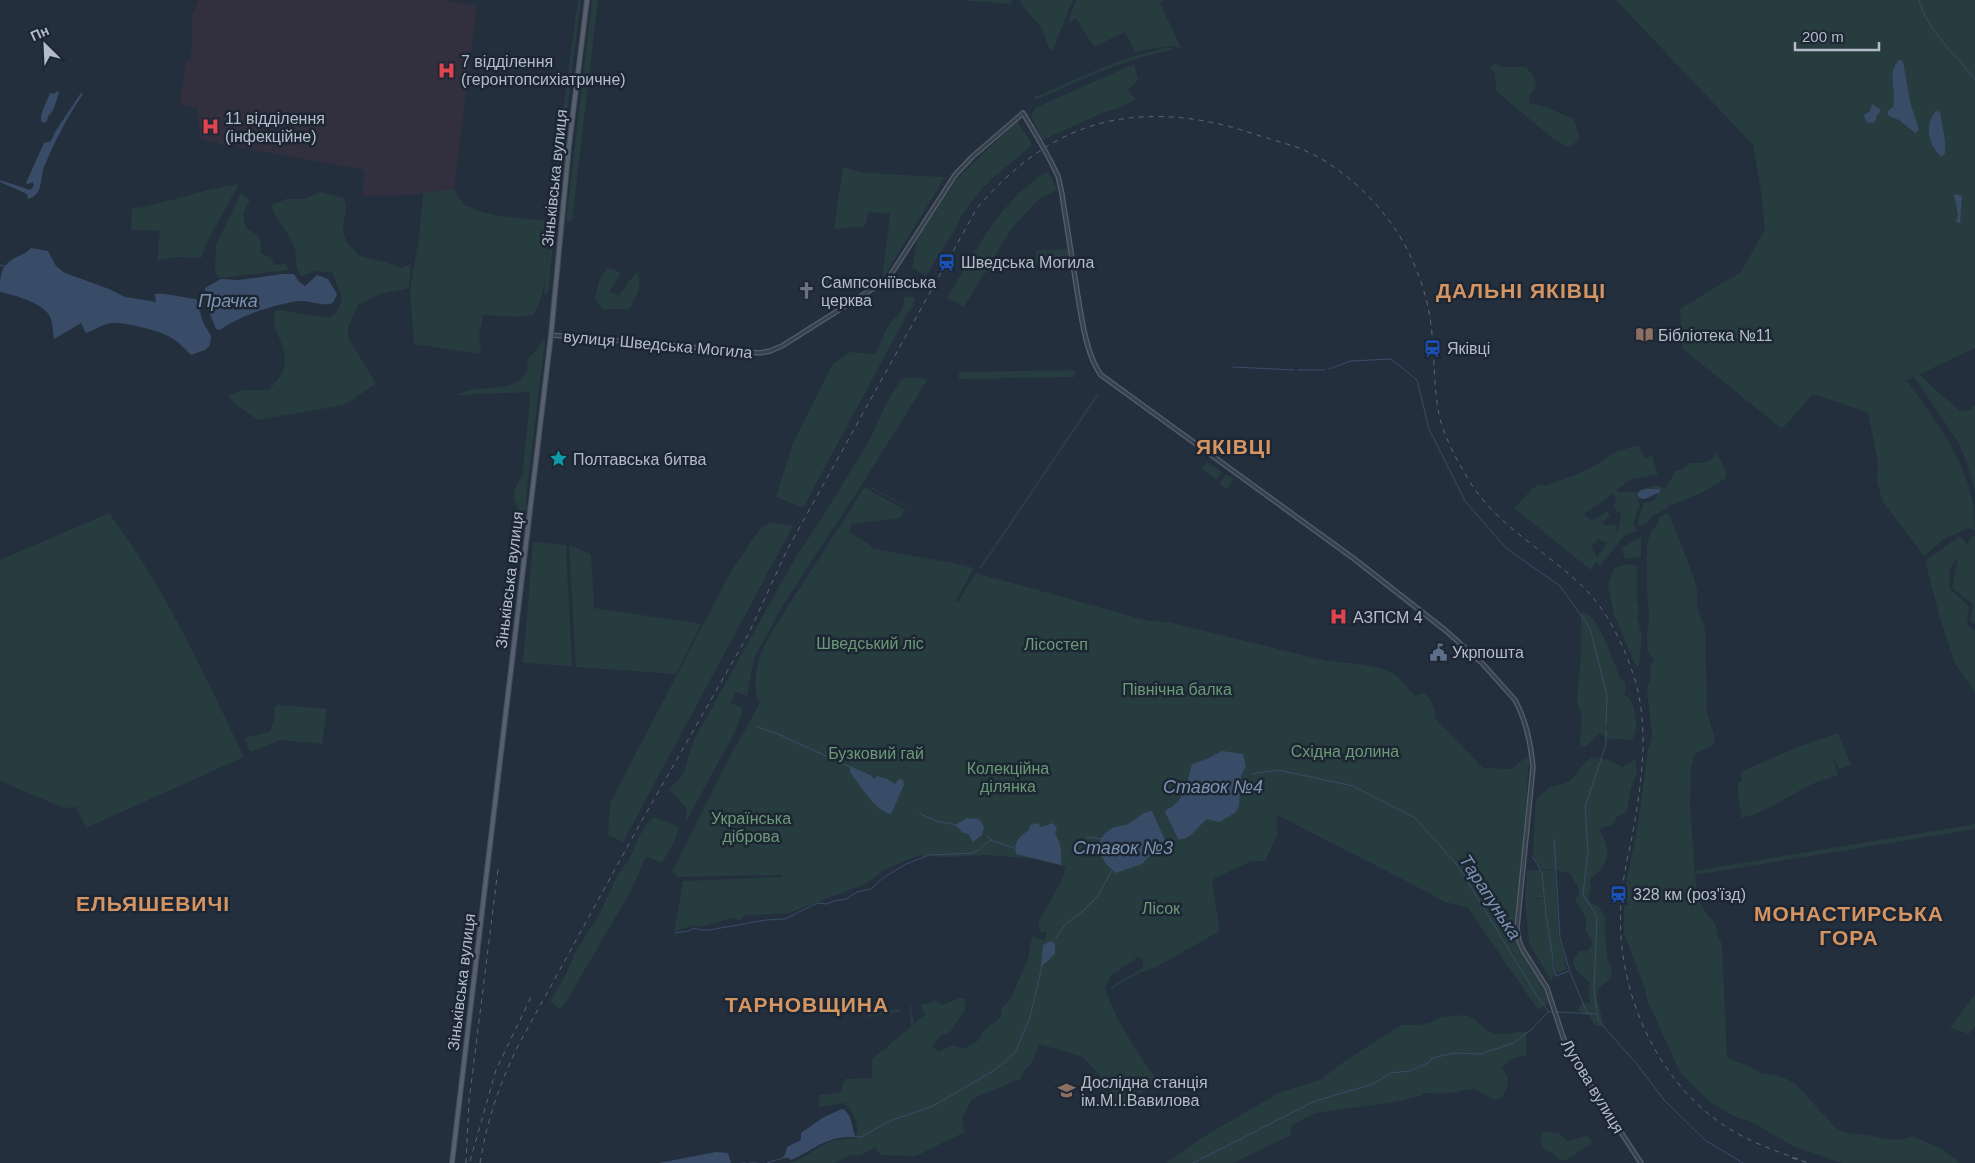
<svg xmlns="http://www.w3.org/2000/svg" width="1975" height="1163" viewBox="0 0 1975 1163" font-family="Arial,sans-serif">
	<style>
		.medical { fill: #32303f }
		.green { fill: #263c3f; fill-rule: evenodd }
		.water { fill: #394c67 }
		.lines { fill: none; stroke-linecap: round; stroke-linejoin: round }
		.stream { stroke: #394c67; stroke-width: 1 }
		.tertiary-casing { stroke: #565f6c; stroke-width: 5.5 }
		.primary-casing { stroke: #414a57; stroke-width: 6 }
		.tertiary { stroke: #38414e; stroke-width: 3 }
		.primary { stroke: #56606e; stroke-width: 4 }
		.rail { stroke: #5a6575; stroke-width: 1; stroke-dasharray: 5 5; stroke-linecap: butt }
		.tertiary-bridge-casing { stroke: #565f6c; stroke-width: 5.5; stroke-linecap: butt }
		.tertiary-bridge { stroke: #38414e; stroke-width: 3 }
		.labels { text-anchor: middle; stroke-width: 5; stroke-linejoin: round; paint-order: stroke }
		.poi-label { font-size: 16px; fill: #b4bcc9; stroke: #1d2633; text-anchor: start }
		.street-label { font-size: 16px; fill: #b4bcc9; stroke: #1d2633 }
		.park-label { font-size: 16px; fill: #6b9a76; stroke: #1d2633 }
		.water-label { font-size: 18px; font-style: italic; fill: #7c92b1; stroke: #1d2633 }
		.district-label { font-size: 21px; font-weight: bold; letter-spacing: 1px; fill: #d59563; stroke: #1d2633 }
	</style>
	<rect width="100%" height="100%" fill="#242f3e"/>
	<!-- medical -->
	<path class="medical" d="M199,0H449V2L477,5L454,189L411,195L363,196L364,170L201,140L197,107L180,105L186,60L191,59L192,15Z"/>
	<!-- green -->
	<path class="green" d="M578,0H581L564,135L560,134Z
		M592,0H598L572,221H566Z
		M959,0H1011L1012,4Z
		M1019,0H1073L1053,49L1050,50C1046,43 1046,35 1041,28C1035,18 1024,10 1019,0Z
		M1076,0H1165L1160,3L1181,48L1169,46L1135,52L1125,32L1094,47L1076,18L1068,23Z
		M1616,0H1975V348L1920,374L1929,384L1960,411L1970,410L1975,405V491L1967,463L1958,442L1914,377L1905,381L1909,383C1941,429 1975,470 1975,530L1969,528L1944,539L1924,556L1883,502L1877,482L1878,461L1868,413L1817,395H1812L1782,429L1682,348L1680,309L1741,272L1765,229L1761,191L1753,145Z
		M1165,48H1172L1173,50C1124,59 1081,80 1036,100L1035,99V96L1043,94C1084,75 1120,58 1165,48Z
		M1134,64L1138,80L1128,90L1136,99L1121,107L1100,114L1043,140L1031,116L1035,108Z
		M1494,64L1502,67H1526L1535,78L1536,88L1529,96V103L1543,106L1574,119L1580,138L1569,148L1552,138L1496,91L1495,74L1490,68Z
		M1017,121L1031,142L1030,147L995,176L981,190L961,216L956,228L926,276L912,267L918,236L958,178Z
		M559,143L563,144L548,293H544Z
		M843,167L863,173L945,177L882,280L890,214L869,212L865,226L834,229Z
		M1048,171L1057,190L1039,199L1012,228L964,307L947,298C975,252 1000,200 1048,171Z
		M239,184L206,244L201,258L178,257L161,259L157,263L160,231L131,230L132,209C168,203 202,189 239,184Z
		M454,189L464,205C471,207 476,210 482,212C502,218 525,218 546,221L549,226C546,253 549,291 533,315L521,317L483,315L479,336L481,349L478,354L414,344L410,289L419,238L423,193Z
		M320,192L344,198L346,207L343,230L346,241L359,256L385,262L401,268L411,264L409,288L381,294L358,305L348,328L349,339L376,384L344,405L258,420L238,406L228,396L242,390H270C273,384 281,377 283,371C291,344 269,334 275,310C293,311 310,316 328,318L337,312L342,299L333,273L317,271L301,276C293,266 298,257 294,246C289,231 274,220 272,205L286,199H304Z
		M241,193L250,200L243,213L246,228C260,236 261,238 261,254L271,257L274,265L286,264L289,270L220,278L215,274L216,245Z
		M1068,249L1070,264H1036V250Z
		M607,268L621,272L609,292L619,296L628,282L637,272C643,287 637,296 629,309H602L595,298L599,281Z
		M818 281a7 7 0 1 1 14 0a7 7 0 1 1-14 0Z
		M909,296L915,298L913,307L910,309L803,508L776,497L793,443L832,365L850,352L876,354C880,345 883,336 887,328C896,312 902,320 904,297Z
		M543,340H545L527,490L526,517L519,518C519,506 515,505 514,497C513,490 518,482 522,476L530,402L529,392L457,395C476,384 505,393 521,379C531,371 525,366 529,358C530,354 531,356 534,353C538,350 539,344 543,340Z
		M1075,370V377L959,379V372Z
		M908,377L928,379L863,483L783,605L754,658L747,696L736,692L731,703L743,709L736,730L687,820H685L687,809L669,789L683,775L694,740L794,560L825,513L870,439L888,400L900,381Z
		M1097,393L1099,395L981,569L979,568Z
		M1639,445L1644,458L1652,456L1658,474L1629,480L1616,491C1619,493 1628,491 1635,492L1640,505L1633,523L1637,531L1625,535L1600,566L1596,562L1591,570L1514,508L1533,488L1539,485L1545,486L1578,474L1601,462L1615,452ZM1614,493L1616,501L1614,505L1616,511L1621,513L1618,530L1616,533L1617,526L1605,525L1602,522L1610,516L1608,511L1592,521L1584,514ZM1598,539L1605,542L1608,541L1597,558L1591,546Z
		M1717,452L1726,472V478L1701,493L1671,505L1658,514L1655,513L1646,524L1639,526L1638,521L1644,503L1654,501L1658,495L1656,493L1660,491V489H1642L1654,486H1661L1664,489L1673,476L1675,471L1681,470L1690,463C1703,463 1709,465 1717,452Z
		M1207,462L1222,472L1217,480L1202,469Z
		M1226,474L1234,479L1227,489L1219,484Z
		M864,487L905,510L900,518L852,524L849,532L870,545L873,549L949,562L974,568L955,602L959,601L976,573L1149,621L1168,622L1327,661L1360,664L1383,669L1397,676L1415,696L1424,693C1433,701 1435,706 1435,718L1483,768L1511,769L1528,756L1529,761L1524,829L1522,830L1524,834L1516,928C1520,955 1542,976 1551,1002L1538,1010L1468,908C1453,903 1444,904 1431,894L1277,815V836L1265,861H1252L1215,878L1212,882L1220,931L1156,967L1137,974L1111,989L1109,988L1144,967L1142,963L1144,960L1135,955L1134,956L1138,958L1111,975L1105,988C1115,1020 1139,1055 1159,1083L1137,1095L1121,1109L1101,1077L1083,1057L1039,1044L1032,1062L1025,1070L1020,1079L972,1099L962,1118L965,1132L916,1156L880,1155L875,1147L859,1156L851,1154L835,1163H787C803,1161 812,1150 825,1144C835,1139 845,1139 856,1139C859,1125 855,1112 844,1103L819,1107V1095L841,1093L842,1086L845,1079L872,1078V1059L911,1027L910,1006L913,1007L911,1009L914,1024L925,1014L921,1007L922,1004L930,1003L936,1000L942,1005L960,998L965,999V1010L950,1032L940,1036L933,1046L938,1052L953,1045L964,1049L979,1040L983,1031L1000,1018L1002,1008L1011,998L1028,958L1032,937L1043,940V943L1047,931L1042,933L1039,930V921L1061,882L1066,867L1036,859L987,855L949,857L917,856L884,870L865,884L789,913L745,915L740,920L731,918L702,927L693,925L674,932L683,881L782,877V875L679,877L672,872L728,760L760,703C753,691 755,672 759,659C768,635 784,613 797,592C820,556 843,523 864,487Z
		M871,487L985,549L870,488Z
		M109,513C165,588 204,673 244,757L86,828L76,807L63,808L0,781V560Z
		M1666,514L1670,516L1694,578L1697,589V607L1705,630L1707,703L1706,709L1715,738L1713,745L1695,754L1691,769L1690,803L1696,890L1700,904L1716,925L1717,934L1722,944L1727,1057C1737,1063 1752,1065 1759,1073C1802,1077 1800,1092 1827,1118C1830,1122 1834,1127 1838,1129C1848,1136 1860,1133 1872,1136C1887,1139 1899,1142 1913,1136L1944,1150L1960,1163H1842L1793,1146L1752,1122L1733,1116L1709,1101L1680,1072L1648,1002L1644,986L1624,933V911L1627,878L1637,831L1648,750L1652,736L1647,688L1651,679L1650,668L1654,660L1648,652L1647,634L1649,617L1647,589V546L1650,533L1657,525L1659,517Z
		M772,522L793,526L623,842L608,835L610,803L730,573L761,527Z
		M1960,536L1967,545L1972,536H1975V624L1970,622L1973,604L1952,588L1958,558L1949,570L1950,589L1969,606L1967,625L1975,631V692L1955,664L1941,621L1925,561Z
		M1641,537V557L1625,559L1621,548Z
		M533,542L566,545L572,666L523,663Z
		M569,545L591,554L594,608L701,624L676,674L576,667Z
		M1630,564L1637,566V600L1639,608L1637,617L1642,636L1639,666H1636L1614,615L1608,586L1614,568Z
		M1583,611L1594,619L1607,644L1620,678L1625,682L1626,689L1624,695L1630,698C1636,713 1639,725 1632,740L1607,738L1600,733L1585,747H1581L1580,743L1582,717L1577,701L1581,655V614Z
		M279,705L327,709L322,744L280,740L250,752L244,738L270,732L275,716L274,707Z
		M1838,733L1851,765L1839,770L1832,755L1838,775C1828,779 1818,781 1808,786C1787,797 1766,812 1742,818L1738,796V782L1742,781L1740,772L1798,747Z
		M1592,757L1609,760L1622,767L1635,759L1637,772L1631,788L1626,813L1617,817L1612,825L1599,829C1612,852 1610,864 1590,879L1591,886L1588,897L1591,902L1599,907L1605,917V934L1608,961L1612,970L1611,978L1599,988L1597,997L1604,1027L1594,1025L1590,1016L1577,1010L1583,1003H1590L1588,993L1590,983L1575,969L1573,961L1579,951H1587L1592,946L1591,939L1585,930C1589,917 1581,910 1575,900L1579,893L1578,886L1574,882L1571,874L1557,870L1540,869L1533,854L1536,799L1550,787L1569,782L1582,766Z
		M654,817L679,827L675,840L662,863L648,857L645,859L631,891L564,1005L559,1009L550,1001L565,976L575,953L600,913L618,874L629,860L638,838L649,821Z
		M1975,824V829L1695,875V871Z
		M1532,870H1540L1542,873L1544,898H1536V904L1537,899H1544L1553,958L1552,967L1555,975L1551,980L1529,943L1525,898L1527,871Z
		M1542,870L1555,871L1559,938L1567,969L1556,974C1553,967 1555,962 1553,955C1547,927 1545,899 1542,870Z
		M1975,994V1026L1969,1034L1950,1028Z
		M900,1009V1012L871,1016L869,1018L867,1016L868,1013Z
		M1466,1015C1479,1020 1480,1026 1489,1031C1499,1037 1515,1032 1526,1031L1527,1055L1509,1060L1502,1068C1508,1076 1510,1079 1506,1089C1497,1112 1486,1090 1471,1089C1465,1089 1458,1092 1452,1093C1443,1094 1433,1093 1424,1093L1421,1096L1395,1102L1316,1113L1294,1124L1291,1128V1135L1287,1137L1233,1163H1166L1200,1139L1280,1092L1320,1080L1345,1061L1401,1025H1417L1430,1023L1442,1017Z
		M1545,1131L1560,1134L1568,1141L1587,1136L1592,1141L1591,1145C1580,1149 1570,1160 1562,1161L1541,1146V1135Z"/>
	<!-- water -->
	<path class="water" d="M1899,60L1903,61L1910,102L1919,130L1915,133L1899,120L1889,116L1887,112L1893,107C1897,89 1886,74 1899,60Z
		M57,91L59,93C56,100 55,111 48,116L47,121L43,123L41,121C41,110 46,104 50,93L54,94Z
		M81,93L83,94C67,117 55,141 44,167C41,174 42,187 37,193C35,196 31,198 28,199L27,194L0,182V180L30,190L34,186L33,182L28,184L26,183L44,143L51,141L55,132Z
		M1872,104L1880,109V112L1877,115L1875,122L1869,123L1865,119L1864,115L1870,111Z
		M1936,111L1940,112L1945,140V153L1942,157C1928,146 1924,124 1936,111Z
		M1954,194L1962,196L1960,223L1956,222L1958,215Z
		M31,248L48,251L56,266L65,273L109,289L125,297L156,302L155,294C169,293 182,298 196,299L203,322L211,336L210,345L205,350L191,355C183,347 176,339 166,335C155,330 128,323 116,323C104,322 96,330 86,333L81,323L54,339C53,333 53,326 51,319C46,303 14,295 0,292C0,278 0,267 13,259C20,255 26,254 31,248Z
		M282,274H294L299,282L305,286L317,275L328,279L337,294L333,303C322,307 311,300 299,301C276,304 238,316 220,330L216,329L207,307L205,288L221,279L239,280Z
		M1647,489H1660V492L1645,499L1639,498L1637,494L1641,490Z
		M1222,751L1243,754L1246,766L1241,776L1239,806L1235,813L1219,822L1207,819C1197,827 1190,841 1178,839L1165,812L1166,810C1185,802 1187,781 1192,764L1207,759Z
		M850,766L870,775L874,779L877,776L887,779L895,784L899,779L903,780L904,785L891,814C875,811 860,785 850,772Z
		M1152,811L1168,846L1166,849L1153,852L1142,864L1116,873C1100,861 1090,842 1111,829C1117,825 1124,827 1130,823C1138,818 1142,812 1152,811Z
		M967,818L979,819L984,827L982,835L973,842L968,834L963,833L955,825Z
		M1038,823L1041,827L1053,823L1057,829L1055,833C1061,844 1062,852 1061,865L1016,854C1013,842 1020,836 1029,830L1030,825Z
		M1051,941L1055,943V954L1041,967L1043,945Z
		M842,1109L845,1110L850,1117L855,1137C825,1136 816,1149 791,1160L789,1158H782L785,1155L787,1147L801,1140V1133L824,1117Z
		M716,1152L728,1153L731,1163H659Z"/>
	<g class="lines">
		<!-- stream -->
		<path class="stream" d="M1919,0C1928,32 1955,54 1975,79
			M0,265L7,267
			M1233,367L1294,370
			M1329,369L1351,361L1391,359L1417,380L1429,429L1465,501L1506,548L1560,586L1590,628L1607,695L1606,725
			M1298,370H1325
			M755,726L778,734L850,767
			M1606,731V744L1585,807L1588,851L1583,895L1597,916L1594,990L1598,1020L1636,1063L1664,1100L1705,1140L1743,1163
			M1251,774L1278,770L1353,786L1415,818L1458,866L1539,999L1549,1012H1552
			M919,813L936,821L956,825
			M987,836L991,840
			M1087,837L1103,839
			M1554,839L1560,938L1570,972L1587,1013
			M1533,857L1542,873L1546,915L1553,959V967L1556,976L1569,971
			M675,933L689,931L694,928L701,930H709L766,920L785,919L813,905L818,903L827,904L834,901L846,899L857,892L871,889L883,878L906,864L929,855L973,853C980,850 984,843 991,840L1014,848
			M1055,939L1065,925L1083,911L1098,896L1112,870
			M1557,1012L1596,1014
			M854,1136L861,1137L890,1121L933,1106L993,1071L1015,1053L1030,1017L1042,966
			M742,1163H745
			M750,1163H757
			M767,1163L783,1158
			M1193,1163L1315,1101L1373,1084L1391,1073L1409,1071L1428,1063L1432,1058L1455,1053L1481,1054L1513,1043L1531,1030L1548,1012"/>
		<defs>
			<path id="tertiary" d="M1050,160L1058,176L1062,194C1066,222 1071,250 1075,278C1080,306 1084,352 1101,375L1353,558L1445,630L1482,663L1515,700C1526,720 1531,745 1533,767L1517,928L1519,941L1523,950L1547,988L1563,1037L1572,1057L1641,1163
				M551,335L760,353L770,351L782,346L888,279L955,175L972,157L1023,113L1039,140"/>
			<path id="primary" d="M452,1163L551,335L569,146L587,0"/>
		</defs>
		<!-- tertiary casing -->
		<use href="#tertiary" class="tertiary-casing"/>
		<!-- primary casing -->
		<use href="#primary" class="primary-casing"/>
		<!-- tertiary -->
		<use href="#tertiary" class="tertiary"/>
		<!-- primary -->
		<use href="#primary" class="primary"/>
		<!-- rail -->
		<path class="rail" d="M1792,1158L1809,1163
			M470,1161L496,1070L532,995
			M466,1163L469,1101L498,869
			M480,1163C487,1120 500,1082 519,1044L641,822L748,635L787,550L977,208C1010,170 1048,138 1098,124C1150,110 1204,117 1254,134C1269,139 1285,143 1299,148C1344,166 1385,207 1407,249C1419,273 1428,299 1431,325C1435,356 1433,389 1440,419C1446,440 1456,459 1467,477C1494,524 1542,548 1581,585C1607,609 1625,647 1635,680C1650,731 1641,787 1632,837C1628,855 1624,873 1622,892C1617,933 1624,978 1639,1016C1657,1062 1690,1106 1733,1131C1753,1143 1776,1151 1798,1159"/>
		<defs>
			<path id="tertiary-bridge" d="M1039,140L1050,160"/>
		</defs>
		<!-- tertiary-bridge casing -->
		<use href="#tertiary-bridge" class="tertiary-bridge-casing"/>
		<!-- tertiary-bridge -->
		<use href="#tertiary-bridge" class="tertiary-bridge"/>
	</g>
	<!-- icons -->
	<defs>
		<symbol id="hospital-bare" viewBox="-9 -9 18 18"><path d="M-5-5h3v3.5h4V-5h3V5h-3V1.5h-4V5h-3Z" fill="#e0444e" stroke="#1d2633" stroke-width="2.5" paint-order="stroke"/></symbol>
		<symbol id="station-bare" viewBox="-9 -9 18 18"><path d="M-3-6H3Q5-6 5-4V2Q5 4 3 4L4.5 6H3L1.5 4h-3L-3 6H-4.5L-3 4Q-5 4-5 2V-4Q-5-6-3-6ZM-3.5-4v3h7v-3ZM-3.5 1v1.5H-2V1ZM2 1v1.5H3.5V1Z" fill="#1a4fb4" stroke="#1d2633" stroke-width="2.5" paint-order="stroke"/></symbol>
		<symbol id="church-bare" viewBox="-9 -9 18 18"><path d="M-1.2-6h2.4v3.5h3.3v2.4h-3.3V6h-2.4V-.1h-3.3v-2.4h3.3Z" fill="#6b7280" stroke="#1d2633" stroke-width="2.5" paint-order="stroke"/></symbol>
		<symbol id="library-bare" viewBox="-9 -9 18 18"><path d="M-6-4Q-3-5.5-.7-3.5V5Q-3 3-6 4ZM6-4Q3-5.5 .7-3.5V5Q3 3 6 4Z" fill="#8d6e63" stroke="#1d2633" stroke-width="2.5" paint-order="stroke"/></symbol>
		<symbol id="sight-bare" viewBox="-9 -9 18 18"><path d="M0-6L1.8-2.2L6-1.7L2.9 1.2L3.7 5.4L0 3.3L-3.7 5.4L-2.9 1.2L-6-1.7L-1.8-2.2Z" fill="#0f9aa8" stroke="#1d2633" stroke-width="2.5" paint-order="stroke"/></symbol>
		<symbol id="civic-bare" viewBox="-9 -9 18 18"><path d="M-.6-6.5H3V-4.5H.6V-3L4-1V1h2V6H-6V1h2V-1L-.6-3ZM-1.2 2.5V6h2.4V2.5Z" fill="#5c6f8a" stroke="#1d2633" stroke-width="2.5" paint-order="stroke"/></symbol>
		<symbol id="university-bare" viewBox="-9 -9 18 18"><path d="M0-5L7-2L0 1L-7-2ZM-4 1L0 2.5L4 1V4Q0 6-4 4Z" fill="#8d6e63" stroke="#1d2633" stroke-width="2.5" paint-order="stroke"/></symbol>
	</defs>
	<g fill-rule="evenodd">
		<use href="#hospital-bare" x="434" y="58" width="25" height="25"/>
		<use href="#hospital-bare" x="198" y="114" width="25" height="25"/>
		<use href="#station-bare" x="934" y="250" width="25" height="25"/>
		<use href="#church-bare" x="794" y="278" width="25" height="25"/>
		<use href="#library-bare" x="1632" y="322" width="25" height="25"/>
		<use href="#station-bare" x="1420" y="336" width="25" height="25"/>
		<use href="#sight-bare" x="546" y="446" width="25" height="25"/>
		<use href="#hospital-bare" x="1326" y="604" width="25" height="25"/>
		<use href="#civic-bare" x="1426" y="640" width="25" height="25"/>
		<use href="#station-bare" x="1606" y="882" width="25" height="25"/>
		<use href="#university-bare" x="1054" y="1078" width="25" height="25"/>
	</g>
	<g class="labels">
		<!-- poi labels -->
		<g class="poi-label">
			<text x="461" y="67">7 відділення<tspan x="461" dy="18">(геронтопсихіатричне)</tspan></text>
			<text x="225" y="124">11 відділення<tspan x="225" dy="18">(інфекційне)</tspan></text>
			<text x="961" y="268">Шведська Могила</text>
			<text x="821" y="288">Сампсоніївська<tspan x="821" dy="18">церква</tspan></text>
			<text x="1658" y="341">Бібліотека №11</text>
			<text x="1447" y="354">Яківці</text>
			<text x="573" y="465">Полтавська битва</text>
			<text x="1353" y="623">АЗПСМ 4</text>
			<text x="1452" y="658">Укрпошта</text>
			<text x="1633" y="900">328 км (роз'їзд)</text>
			<text x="1081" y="1088">Дослідна станція<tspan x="1081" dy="18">ім.М.І.Вавилова</tspan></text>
		</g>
		<!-- street labels -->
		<g class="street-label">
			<text transform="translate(554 178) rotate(-84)" y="6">Зіньківська вулиця</text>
			<text transform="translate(658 344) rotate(5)" y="6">вулиця Шведська Могила</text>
			<text transform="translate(509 580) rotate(-83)" y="6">Зіньківська вулиця</text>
			<text transform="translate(461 982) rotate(-83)" y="6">Зіньківська вулиця</text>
			<text transform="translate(1593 1086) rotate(59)" y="6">Лугова вулиця</text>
		</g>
		<!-- park labels -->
		<g class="park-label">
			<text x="870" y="649">Шведський ліс</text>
			<text x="1056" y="650">Лісостеп</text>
			<text x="1177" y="695">Північна балка</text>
			<text x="1345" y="757">Східна долина</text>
			<text x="876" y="759">Бузковий гай</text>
			<text x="1008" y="774">Колекційна<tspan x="1008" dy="18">ділянка</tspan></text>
			<text x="751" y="824">Українська<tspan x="751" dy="18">діброва</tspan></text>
			<text x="1161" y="914">Лісок</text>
		</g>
		<!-- water labels -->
		<g class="water-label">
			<text x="228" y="307">Прачка</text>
			<text x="1213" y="793">Ставок №4</text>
			<text x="1123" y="854">Ставок №3</text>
			<text transform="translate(1490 897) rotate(57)" y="6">Тарапунька</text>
		</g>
		<!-- district labels -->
		<g class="district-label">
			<text x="1521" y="298">ДАЛЬНІ ЯКІВЦІ</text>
			<text x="1234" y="454">ЯКІВЦІ</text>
			<text x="153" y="911">ЕЛЬЯШЕВИЧІ</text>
			<text x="1849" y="921">МОНАСТИРСЬКА<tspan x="1849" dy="24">ГОРА</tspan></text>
			<text x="807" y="1012">ТАРНОВЩИНА</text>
		</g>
	</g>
	<!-- north arrow -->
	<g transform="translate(45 45) rotate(336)" stroke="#1d2633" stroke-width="4" paint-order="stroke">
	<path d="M0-4L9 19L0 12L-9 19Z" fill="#b4bcc9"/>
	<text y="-8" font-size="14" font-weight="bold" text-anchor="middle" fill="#b4bcc9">Пн</text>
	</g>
	<!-- scale -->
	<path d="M1795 42v8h84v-8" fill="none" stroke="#b4bcc9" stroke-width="2.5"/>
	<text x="1802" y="42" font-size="15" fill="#b4bcc9" stroke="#1d2633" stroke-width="4" paint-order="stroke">200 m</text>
</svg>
